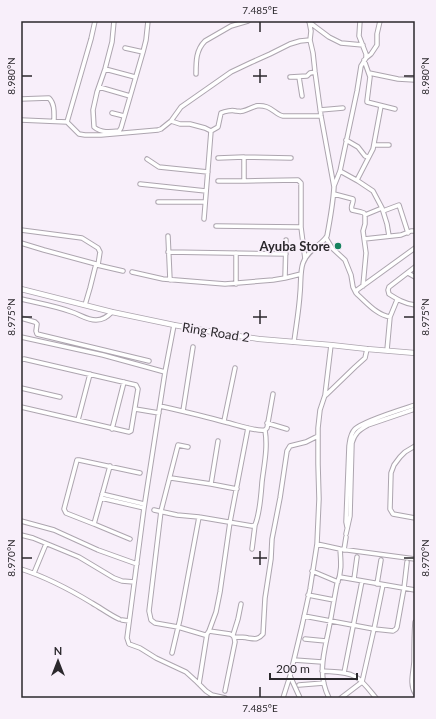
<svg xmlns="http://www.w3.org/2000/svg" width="436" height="719" viewBox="0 0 436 719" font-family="Lato,sans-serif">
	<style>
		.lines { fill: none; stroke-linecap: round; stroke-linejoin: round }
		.minor-casing { stroke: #ada5af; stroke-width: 5.5 }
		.major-casing { stroke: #ada5af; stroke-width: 6 }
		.minor { stroke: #fff; stroke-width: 3.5 }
		.major { stroke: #fff; stroke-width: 4.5 }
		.ticks { fill: none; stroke: #2b282c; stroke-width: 1.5 }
		.poi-dot { fill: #16825e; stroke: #f8effa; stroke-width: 1.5 }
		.labels { text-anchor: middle; stroke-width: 3.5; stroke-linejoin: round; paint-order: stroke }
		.poi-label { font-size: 13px; font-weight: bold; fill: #2b282c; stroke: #f8effa; text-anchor: end }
		.street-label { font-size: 13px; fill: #2b282c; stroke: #f8effa }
		.neatline { fill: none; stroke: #2b282c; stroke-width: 1.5 }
		.ticks-label { font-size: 10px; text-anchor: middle; fill: #2b282c }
	</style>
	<rect width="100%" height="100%" fill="#f8effa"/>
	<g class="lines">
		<defs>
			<path id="minor" d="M114,21L112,42L105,69L97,92L93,110L94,127C101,133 110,132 119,131L121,128L143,52L146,40L148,21
				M309,22L329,37L341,43L363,45
				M125,48L143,52
				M366,58L371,54L377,45V34L380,21
				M364,60L370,77L367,101V102L395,109
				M105,69L135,77
				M369,73L398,79L415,80
				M196,74C196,61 196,50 205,41L231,26L248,21
				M290,77L307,76L310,73L315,72
				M299,77L302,96
				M99,87L130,96
				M21,99L49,98C55,104 54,113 54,121
				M320,110L343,108
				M112,113L124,116
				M21,120L67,122L79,134L85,135H101L158,130L161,129L171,121L181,107L231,72L250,63L270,54L290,44L300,41L310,40
				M171,121L180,124H190L205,128L211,131L204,219
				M67,122L91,39L95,21
				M211,131L218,127L221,113C225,111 232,110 236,111C240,111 239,112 243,111C252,109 255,103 267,107C273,109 277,115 283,116H321
				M346,140L358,147L365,156L368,157
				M374,145H389
				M218,158L244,157
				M291,158L244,157V181L298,180L301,183V227L305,259
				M147,159L159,167L208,172
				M340,171L358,181L373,191L382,208L387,224L389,236
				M357,180L373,149L381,106
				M218,181H244
				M140,184L206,191
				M334,186L340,171L357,91L361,66L366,58V54L359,36L360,21
				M334,194L353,199C354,203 350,206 352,210L361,212L364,213L365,215V224L363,231L366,253L363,286
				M158,202H205
				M383,211L399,205L408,233
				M365,215L382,208
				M216,226L301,227
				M21,230L82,238L98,248L100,252L98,265
				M168,236L170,280
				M326,238L332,248L345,260L351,275L353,287L356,293
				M364,239L401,235L411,231H415
				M21,243L44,250L96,264L90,288L85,305
				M168,252L286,254
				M236,253V284
				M97,265L123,271
				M415,267L389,287L388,290L389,294C397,299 405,304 415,305
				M132,272L163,279L225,284L273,280L285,278L301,274
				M408,273L415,277
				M285,278L286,240
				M21,299C38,303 56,306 72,312C81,315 87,320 96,320C103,320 107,317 112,312
				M390,317C377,315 367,303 358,295L356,293L357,290L415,248
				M21,318L35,322L37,324L36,331L37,334L149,361
				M174,325L165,372L148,482L144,508L127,638L129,644L140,648L156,658L186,672L197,682L206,691L212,695L225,698
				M21,337L103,355L165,372
				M294,342C296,326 299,310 300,293C301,284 300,271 303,263C308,249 321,246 327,236C330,220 333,204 334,187L321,116L315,72L313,53L310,40L311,31L309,21
				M387,350L390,317L397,300
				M21,360L24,359L136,385L138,389L131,431L129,432L21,407
				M21,388L60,397
				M326,395L355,367L365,358L367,349
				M160,406C182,411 204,416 225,422C235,424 256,432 265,430
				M135,409L159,413
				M183,411L193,347
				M78,420L90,374
				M224,421L235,368
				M267,423L287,429
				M112,429L124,382
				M415,446L405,452L400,457L394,465L391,473L390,509L393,514L415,518
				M188,447L178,445L161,511L149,611L151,620L155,623L178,627L205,635L207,634L209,631L216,612L220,592L230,522L248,428
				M110,466L94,524L66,513L64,509L77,460H79L140,473
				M171,478L211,484L237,489
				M211,484L218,441
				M102,494L144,504
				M101,498L144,508
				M154,510L177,515L199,517L252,526L255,525C260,513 261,495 262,482C264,465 268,448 265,430L267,428L273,394
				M21,521L54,530L98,550L137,564
				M94,524L130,539
				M347,527L346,522L349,446C350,440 350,434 355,429C363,421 403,409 415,405
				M346,534L350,516L352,443C355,433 359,430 368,425L415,409
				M21,535L33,538L79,557L114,578L122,581L134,582
				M317,544L340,549L415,559
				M252,549L255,525
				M344,550L346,537
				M21,569C46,577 69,589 92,603C101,608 110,615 119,619
				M312,571L338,582
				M34,573L46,544
				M340,577L415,590
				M354,579L357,557
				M377,584L381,560
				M308,595L334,600
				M304,616L374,629L393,631L396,629L397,627L404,588L407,562
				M122,620L129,621
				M415,622C414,635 414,647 414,660C414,671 409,683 415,693
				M209,631L230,634C235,636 234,638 235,642L225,691
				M233,635L238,619L241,604
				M234,637C239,637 244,637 248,638C255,639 258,640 263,634L265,598L271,559L272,539L280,498L287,451L290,446L306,442L318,436
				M305,639L326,641
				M172,653L180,619L199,517
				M294,660L322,662
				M322,671C333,672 346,671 356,677C364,682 370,691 376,698
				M344,673L362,581
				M290,676L300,698
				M199,684L207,634
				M299,685L324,683
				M283,698L290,676L302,626L310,589L317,544L319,499L318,464V428L320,410L325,395L331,345
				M329,698C317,674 324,653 329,628C332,613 334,599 337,584C342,572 341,562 340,549
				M341,698L362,682L374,629L383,585"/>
			<path id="major" d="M21,289L112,312L174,325L224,334L259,339L331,345L367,349L415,353"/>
		</defs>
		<!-- minor casing -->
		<use href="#minor" class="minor-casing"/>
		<!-- major casing -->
		<use href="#major" class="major-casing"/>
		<!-- minor -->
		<use href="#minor" class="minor"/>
		<!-- major -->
		<use href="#major" class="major"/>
	</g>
	<!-- ticks -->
	<path class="ticks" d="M260,22V32M260,69V83M22,76H32M253,76H267M404,76H414M260,310V324M22,317H32M253,317H267M404,317H414M260,551V565M22,558H32M253,558H267M404,558H414M260,687V697"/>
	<!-- markers -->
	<circle class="poi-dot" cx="338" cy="246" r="4"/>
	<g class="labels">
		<!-- poi labels -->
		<g class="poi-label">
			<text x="330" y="251">Ayuba Store</text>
		</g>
		<!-- street labels -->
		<g class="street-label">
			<text transform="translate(216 332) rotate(9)" y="5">Ring Road 2</text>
		</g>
	</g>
	<!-- border -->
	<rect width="436" height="719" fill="none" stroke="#f8effa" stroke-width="44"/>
	<!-- north arrow -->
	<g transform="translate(58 661)" stroke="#f8effa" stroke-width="3" paint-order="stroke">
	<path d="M0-3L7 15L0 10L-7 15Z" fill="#2b282c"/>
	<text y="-6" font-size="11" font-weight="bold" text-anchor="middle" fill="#2b282c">N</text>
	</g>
	<!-- scale -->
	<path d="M270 673v6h87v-6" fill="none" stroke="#2b282c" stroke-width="2"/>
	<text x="276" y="673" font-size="12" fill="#2b282c" stroke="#f8effa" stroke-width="3" paint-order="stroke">200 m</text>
	<rect x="22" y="22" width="392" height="675" class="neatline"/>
	<g class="ticks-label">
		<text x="260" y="14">7.485°E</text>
		<text transform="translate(11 76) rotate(-90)" y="4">8.980°N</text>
		<text transform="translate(425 76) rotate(-90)" y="4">8.980°N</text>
		<text transform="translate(11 317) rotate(-90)" y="4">8.975°N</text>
		<text transform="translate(425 317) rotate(-90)" y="4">8.975°N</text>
		<text transform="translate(11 558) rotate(-90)" y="4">8.970°N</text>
		<text transform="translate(425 558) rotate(-90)" y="4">8.970°N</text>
		<text x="260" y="712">7.485°E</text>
	</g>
</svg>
